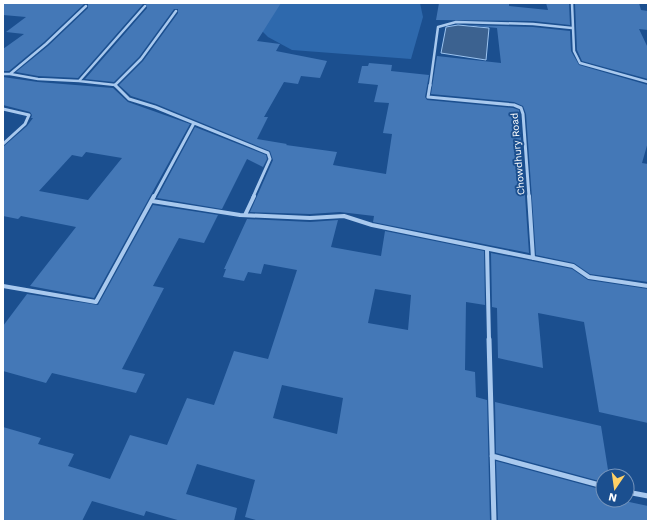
<svg xmlns="http://www.w3.org/2000/svg" width="651" height="524" viewBox="0 0 651 524" font-family="'Work Sans',sans-serif">
	<style>
		.green { fill: #2e69ad }
		.water { fill: #3c6290; stroke: #9cc4f0 }
		.building { fill: #4478b7; fill-rule: evenodd }
		.lines { fill: none; stroke-linecap: round; stroke-linejoin: round }
		.minor-far3 { stroke: #a9c9ee; stroke-width: 2.5 }
		.minor-far2 { stroke: #a9c9ee; stroke-width: 3 }
		.minor-far1 { stroke: #a9c9ee; stroke-width: 4 }
		.minor { stroke: #a9c9ee; stroke-width: 5 }
		.labels { text-anchor: middle; stroke-width: 4; stroke-linejoin: round; paint-order: stroke }
		.far-street-label { font-size: 10px; fill: #fff; stroke: #1b4f8f }
	</style>
	<rect width="100%" height="100%" fill="#1b4f8f"/>
	<!-- green -->
	<path class="green" d="M238,3H420L423,17L411,59L292,50L268,37L252,21Z"/>
	<!-- water -->
	<path class="water" d="M458,25L489,28L486,60L441,53L446,27Z"/>
	<!-- building -->
	<path class="building" d="M3,3H281L257,41L280,44L276,51L327,61L320,78L301,76L298,84L284,82L264,117H268L257,139L287,144L286,145L337,152L333,165L386,174L392,134L383,133L389,103L374,102L378,85L358,83L362,66H368L369,63L392,65L391,71L429,75L425,97L427,100L513,108L519,110L529,253L373,222L374,216L340,212L310,214L250,212L273,160L270,151L156,104L131,96L119,85L143,61L178,13V9H174L139,57L114,82L85,79L147,8L146,4H143L78,78L38,76L16,72L48,46L88,8V4H84L44,42L9,71H3V49L24,34L6,32L26,17L3,15Z
		M439,3H509V6L548,10L546,3H569L570,25L533,21L436,20Z
		M575,3H639L641,10L648,11V30L639,29L648,48V79L582,61L577,50Z
		M466,25L533,27L570,31L571,51L579,65L648,85V142L642,163L648,164V282L590,274L574,263L536,255L526,114L523,106L514,102L431,94L437,56L501,63L497,28Z
		M3,77L38,82L113,88L128,102L190,124L94,298L30,286L76,227L21,216L18,219L3,216V147L27,126L33,118H31L32,115L30,112L3,105ZM86,152L122,158L88,200L39,191L72,155L82,157Z
		M195,127L266,155L267,159L263,167L247,159L222,209L157,198Z
		M153,205L218,215L204,243L179,238L153,286L164,288L122,369L145,374L136,393L52,373L46,383L3,371V326L27,294L98,305Z
		M247,219L310,222L338,220L331,247L381,256L385,231L484,251L485,305L466,302L465,370L475,372L476,397L487,400L490,521H260L245,517L255,480L197,464L186,494L237,508L234,521H181L146,511L144,516L92,501L82,521H3V427L41,438L38,444L74,454L68,466L110,479L130,435L167,445L187,398L214,405L234,351L268,359L297,270L264,264L261,274L248,272L244,281L223,277L226,269H224ZM375,289L411,295L408,330L368,323ZM282,385L343,398L337,434L273,418Z
		M491,253L572,269L588,280L648,289V423L599,412L584,322L538,313L543,368L498,358L497,308L492,307Z
		M495,402L601,426L609,476H603V482L496,453Z
		M496,461L603,490V500H620L648,506V521H498Z"/>
	<g class="lines">
		<!-- minor-far3 -->
		<path class="minor-far3" d="M572,3L574,51L580,63L648,82
			M3,74H10L46,44L86,6
			M10,74L38,79L79,81L145,6
			M79,81L115,85L141,59L176,11
			M115,85L116,86
			M430,86L438,27L456,22L533,24L572,28"/>
		<!-- minor-far2 -->
		<path class="minor-far2" d="M115,85L129,99L155,107L268,153L270,159L253,197
			M430,85L428,97L514,105L521,108L523,114L529,197
			M3,109L29,115L25,124L3,144
			M154,197L194,123"/>
		<!-- minor-far1 -->
		<path class="minor-far1" d="M529,196L533,258
			M152,201L240,215L310,218L344,216L372,225L573,266L589,277L648,286
			M245,215L254,196
			M487,249L489,340
			M3,286L96,302L154,196"/>
		<!-- minor -->
		<path class="minor" d="M489,339L494,521
			M492,456L603,486
			M627,492L648,496"/>
	</g>
	<g class="labels">
		<!-- far-street labels -->
		<g class="far-street-label">
			<text transform="translate(517 154) rotate(-95)" y="4">Chowdhury Road</text>
		</g>
	</g>
	<!-- border -->
	<rect width="651" height="524" fill="none" stroke="#ffffff" stroke-width="8"/>
	<!-- north arrow -->
	<g transform="translate(615 488) rotate(193)"><circle r="19" fill="#1b4f8f" stroke="#7695bc"/>
	<path d="M0-3L7 15L0 10L-7 15Z" fill="#ffd166"/>
	<text y="-6" font-size="11" font-weight="bold" text-anchor="middle" fill="#ffffff">N</text>
	</g>
</svg>
